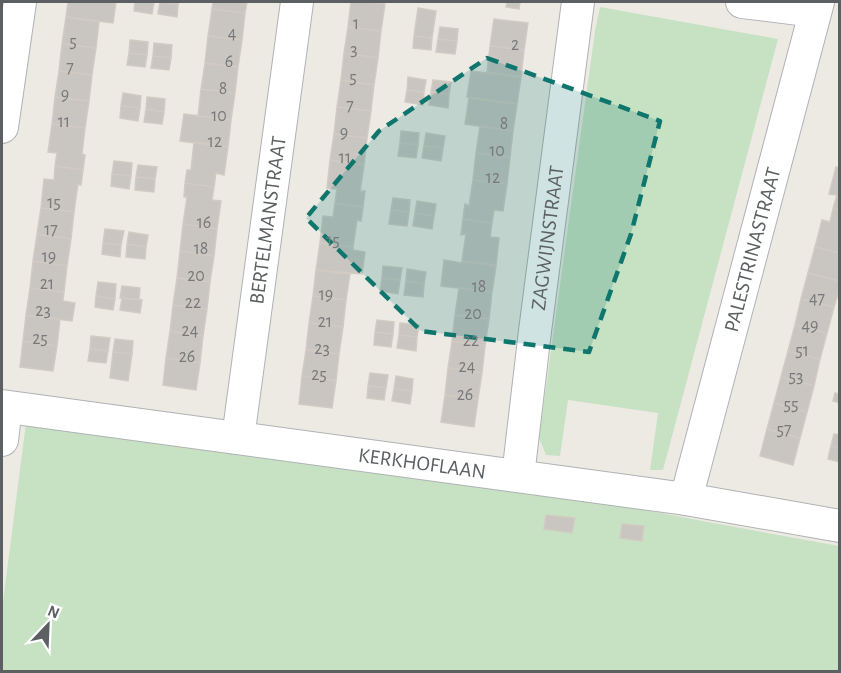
<svg xmlns="http://www.w3.org/2000/svg" width="841" height="673" viewBox="0 0 841 673" font-family="'Alegreya Sans',sans-serif">
	<style>
		.green { fill: #c7e2c3 }
		.building { fill: #c9c5c1; stroke: #d1cbc3; stroke-width: 1.5 }
		.lines { fill: none; stroke-linecap: round; stroke-linejoin: round }
		.minor-casing { stroke: #afb2b5; stroke-width: 34 }
		.minor { stroke: #fff; stroke-width: 32 }
		.marked { fill: #0f766e; fill-opacity: 0.2; stroke: #0f766e; stroke-width: 4.5; stroke-dasharray: 12 8; stroke-linejoin: round }
		.labels { text-anchor: middle; stroke-width: 4.5; stroke-linejoin: round; paint-order: stroke }
		.number-label { font-size: 18px; fill: #77797a }
		.street-label { font-size: 21px; fill: #5c6063; stroke: #fff }
	</style>
	<rect width="100%" height="100%" fill="#edeae4"/>
	<!-- green -->
	<path class="green" d="M600,7L778,39L663,470H650L658,413L568,400L560,456L546,455L539,438L595,31Z
		M26,423L620,505L697,520L839,546V671L2,672V609Z"/>
	<!-- building -->
	<path class="building" d="M68,2H116L113,23L66,17Z
		M135,2H154L152,14L134,11Z
		M160,2H179L178,5Z
		M160,2L178,5L177,17L158,14Z
		M213,2H247L245,13L212,9Z
		M351,2H368L385,4L381,31L348,27Z
		M507,2H520L519,9L506,7Z
		M418,8L436,11L432,38L414,36Z
		M212,9L245,13L242,40L208,36Z
		M66,17L99,22L96,48L62,44Z
		M494,19L528,23L524,50L490,46Z
		M348,27L381,31L378,58L344,53Z
		M440,27L458,29L457,41L438,39Z
		M208,36L242,40L238,67L205,63Z
		M414,36L432,38L431,50L413,48Z
		M438,39L457,41L455,54L436,52Z
		M130,40L148,42L147,55L129,53Z
		M154,43L172,45L171,58L153,56Z
		M62,44L96,48L92,75L59,71Z
		M490,46L524,50L521,77L487,72Z
		M129,53L147,55L145,67L127,65Z
		M344,53L378,58L374,85L341,80Z
		M153,56L171,58L169,70L151,68Z
		M205,63L238,67L235,93L201,89Z
		M59,71L92,75L89,101L55,97Z
		M471,71L521,77L517,104L467,97Z
		M408,77L426,80L424,92L407,90Z
		M341,80L374,85L371,111L337,107Z
		M433,80L451,82L449,95L431,92Z
		M201,89L235,93L231,120L198,116Z
		M407,90L424,92L423,105L405,102Z
		M431,92L449,95L448,108L429,105Z
		M123,93L141,96L140,108L121,106Z
		M55,97L89,101L85,128L52,124Z
		M147,97L165,99L164,112L146,109Z
		M469,98L517,104L513,131L465,124Z
		M121,106L140,108L138,121L120,118Z
		M337,107L371,111L367,138L334,134Z
		M146,109L164,112L162,124L144,122Z
		M184,114L231,120L228,147L180,141Z
		M52,124L85,128L82,154L85,155L83,170L55,166L57,153L48,152Z
		M480,126L513,131L510,157L476,153Z
		M401,131L419,133L418,145L400,143Z
		M426,133L445,136L443,148L424,146Z
		M334,134L367,138L364,165L330,160Z
		M194,142L228,147L224,175L216,173L214,187L185,183L187,170H191Z
		M400,143L418,145L416,158L398,156Z
		M424,146L443,148L441,161L422,158Z
		M476,153L510,157L507,184L473,180Z
		M330,160L364,165L360,192H362V191H365L363,207L335,203L337,189L327,188Z
		M114,161L132,163L131,176L112,174Z
		M138,165L157,167L155,179L136,177Z
		M55,166L83,170L81,185L78,184L74,212L41,208L44,179L54,180Z
		M836,167L840,168V210L833,209L837,195L829,194Z
		M112,174L131,176L129,189L111,186Z
		M136,177L155,179L154,192L135,190Z
		M473,180L507,184L503,211L494,210L492,223L463,219L465,204L469,206Z
		M185,183L214,187L212,200L221,201L217,229L183,224L187,197H184Z
		M393,198L410,200L409,212L391,210Z
		M417,201L436,204L434,216L415,213Z
		M335,203L363,207L361,221L357,220L353,247L320,243L323,216L333,217Z
		M41,208L74,212L71,239L37,234Z
		M833,209L840,210V253L815,247L822,220L830,222Z
		M391,210L409,212L407,226L389,224Z
		M415,213L434,216L432,229L413,226Z
		M463,219L492,223L490,237L499,238L496,265L462,261L466,234L461,235Z
		M183,224L217,229L214,256L180,251Z
		M105,229L124,231L121,245L103,243Z
		M129,232L148,235L146,247L127,244Z
		M37,234L71,239L67,266L33,261Z
		M103,243L121,245L120,257L102,254Z
		M320,243L353,247V250L365,252L362,274L316,270Z
		M127,244L146,247L145,259L126,257Z
		M815,247L840,253V281L808,273Z
		M180,251L214,256L210,282L177,278Z
		M444,260L462,263V261L496,266L492,292L441,286Z
		M33,261L67,266L64,292L30,288Z
		M383,266L402,268L400,280L382,278Z
		M407,269L426,272L424,284L406,281Z
		M316,270L350,274L346,300L313,296Z
		M808,273L840,281V287L834,307L801,299Z
		M177,278L210,282L207,309L173,305Z
		M382,278L400,280L398,294L380,291Z
		M406,281L424,284L423,297L404,295Z
		M98,282L116,284L115,299L96,296Z
		M122,286L140,288L139,300L120,298Z
		M30,288L64,292L63,301L75,303L72,321L26,315Z
		M459,288L492,292L489,319L455,315Z
		M96,296L115,299L113,310L95,307Z
		M313,296L346,300L343,327L309,323Z
		M122,298L142,300L140,313L120,310Z
		M801,299L834,307L827,333L795,325Z
		M173,305L207,309L203,336L170,331Z
		M26,315L60,319L57,346L23,341Z
		M455,315L489,319L485,346L452,341Z
		M377,320L394,322L393,334L375,332Z
		M309,323L343,327L339,354L306,350Z
		M400,323L419,325L417,337L399,335Z
		M795,325L827,333L820,359L788,351Z
		M170,331L203,336L200,363L166,358Z
		M375,332L393,334L391,347L374,345Z
		M399,335L417,337L416,351L397,348Z
		M91,336L110,338L108,351L90,349Z
		M115,339L133,341L132,354L113,352Z
		M23,341L57,346L53,371L20,367Z
		M452,341L485,346L482,373L448,368Z
		M90,349L108,351L106,363L88,361Z
		M306,350L339,354L336,381L302,376Z
		M788,351L820,359L814,386L781,377Z
		M113,352L132,354L128,381L110,378Z
		M166,358L200,363L196,390L163,385Z
		M448,368L482,373L478,399L445,395Z
		M370,373L388,375L386,388L368,386Z
		M302,376L336,381L332,408L299,404Z
		M396,376L413,379L412,391L394,389Z
		M781,377L814,386L807,412L774,403Z
		M368,386L386,388L384,400L367,398Z
		M394,389L412,391L410,404L392,401Z
		M835,393L840,394V403L833,401Z
		M445,395L478,399L474,427L441,422Z
		M774,403L807,412L800,438L767,429Z
		M767,429L800,438L793,465L760,456Z
		M834,434L840,435V448L831,446Z
		M831,446L840,448V462L828,459Z
		M546,515L575,518L572,533L544,529Z
		M622,524L644,526L642,541L620,538Z"/>
	<g class="lines">
		<defs>
			<g id="minor">
				<path d="M742,2L815,11"/>
				<path d="M2,127L20,2"/>
				<path id="s1" d="M2,406L686,499L840,526"/>
				<path id="s2" d="M238,438L297,2"/>
				<path d="M2,440L6,407"/>
				<path id="s3" d="M518,476L535,331L578,2"/>
				<path id="s4" d="M686,499L818,2"/>
			</g>
		</defs>
		<!-- minor casing -->
		<use href="#minor" class="minor-casing"/>
		<!-- minor -->
		<use href="#minor" class="minor"/>
	</g>
	<!-- marked area -->
	<path class="marked" d="M487,58L660,121L631,234L589,352L421,331L306,218L379,131Z"/>
	<g class="labels">
		<!-- number labels -->
		<g class="number-label">
			<text x="356" y="29">1</text>
			<text x="232" y="39">4</text>
			<text x="73" y="47">5</text>
			<text x="515" y="50">2</text>
			<text x="354" y="55">3</text>
			<text x="229" y="67">6</text>
			<text x="70" y="73">7</text>
			<text x="353" y="83">5</text>
			<text x="223" y="94">8</text>
			<text x="65" y="100">9</text>
			<text x="350" y="111">7</text>
			<text x="219" y="121">10</text>
			<text x="64" y="127">11</text>
			<text x="504" y="129">8</text>
			<text x="344" y="138">9</text>
			<text x="215" y="147">12</text>
			<text x="497" y="156">10</text>
			<text x="345" y="163">11</text>
			<text x="493" y="183">12</text>
			<text x="54" y="208">15</text>
			<text x="204" y="228">16</text>
			<text x="51" y="235">17</text>
			<text x="333" y="246">15</text>
			<text x="201" y="254">18</text>
			<text x="49" y="262">19</text>
			<text x="196" y="281">20</text>
			<text x="47" y="289">21</text>
			<text x="479" y="292">18</text>
			<text x="326" y="300">19</text>
			<text x="817" y="304">47</text>
			<text x="193" y="308">22</text>
			<text x="43" y="316">23</text>
			<text x="473" y="319">20</text>
			<text x="325" y="327">21</text>
			<text x="810" y="331">49</text>
			<text x="190" y="336">24</text>
			<text x="40" y="344">25</text>
			<text x="471" y="346">22</text>
			<text x="322" y="354">23</text>
			<text x="802" y="356">51</text>
			<text x="187" y="362">26</text>
			<text x="467" y="372">24</text>
			<text x="319" y="380">25</text>
			<text x="796" y="382">53</text>
			<text x="465" y="400">26</text>
			<text x="791" y="410">55</text>
			<text x="784" y="435">57</text>
		</g>
		<!-- street labels -->
		<g class="street-label">
			<text dy="7" stroke="none"><textPath href="#s2" startOffset="220">BERTELMANSTRAAT</textPath></text>
			<text dy="7" stroke="none"><textPath href="#s3" startOffset="240">ZAGWIJNSTRAAT</textPath></text>
			<text dy="7" stroke="none"><textPath href="#s4" startOffset="258">PALESTRINASTRAAT</textPath></text>
			<text dy="7" stroke="none"><textPath href="#s1" startOffset="424">KERKHOFLAAN</textPath></text>
		</g>
	</g>
	<!-- border -->
	<rect width="841" height="673" fill="none" stroke="#5c6063" stroke-width="6"/>
	<!-- north arrow -->
	<g transform="translate(48 625) rotate(23)" stroke="#ffffff" stroke-width="4.5" paint-order="stroke">
	<path d="M0-4.5L10 22L0 15L-10 22Z" fill="#5c6063"/>
	<text y="-9" font-size="16" font-weight="bold" text-anchor="middle" fill="#5c6063">N</text>
	</g>
</svg>
